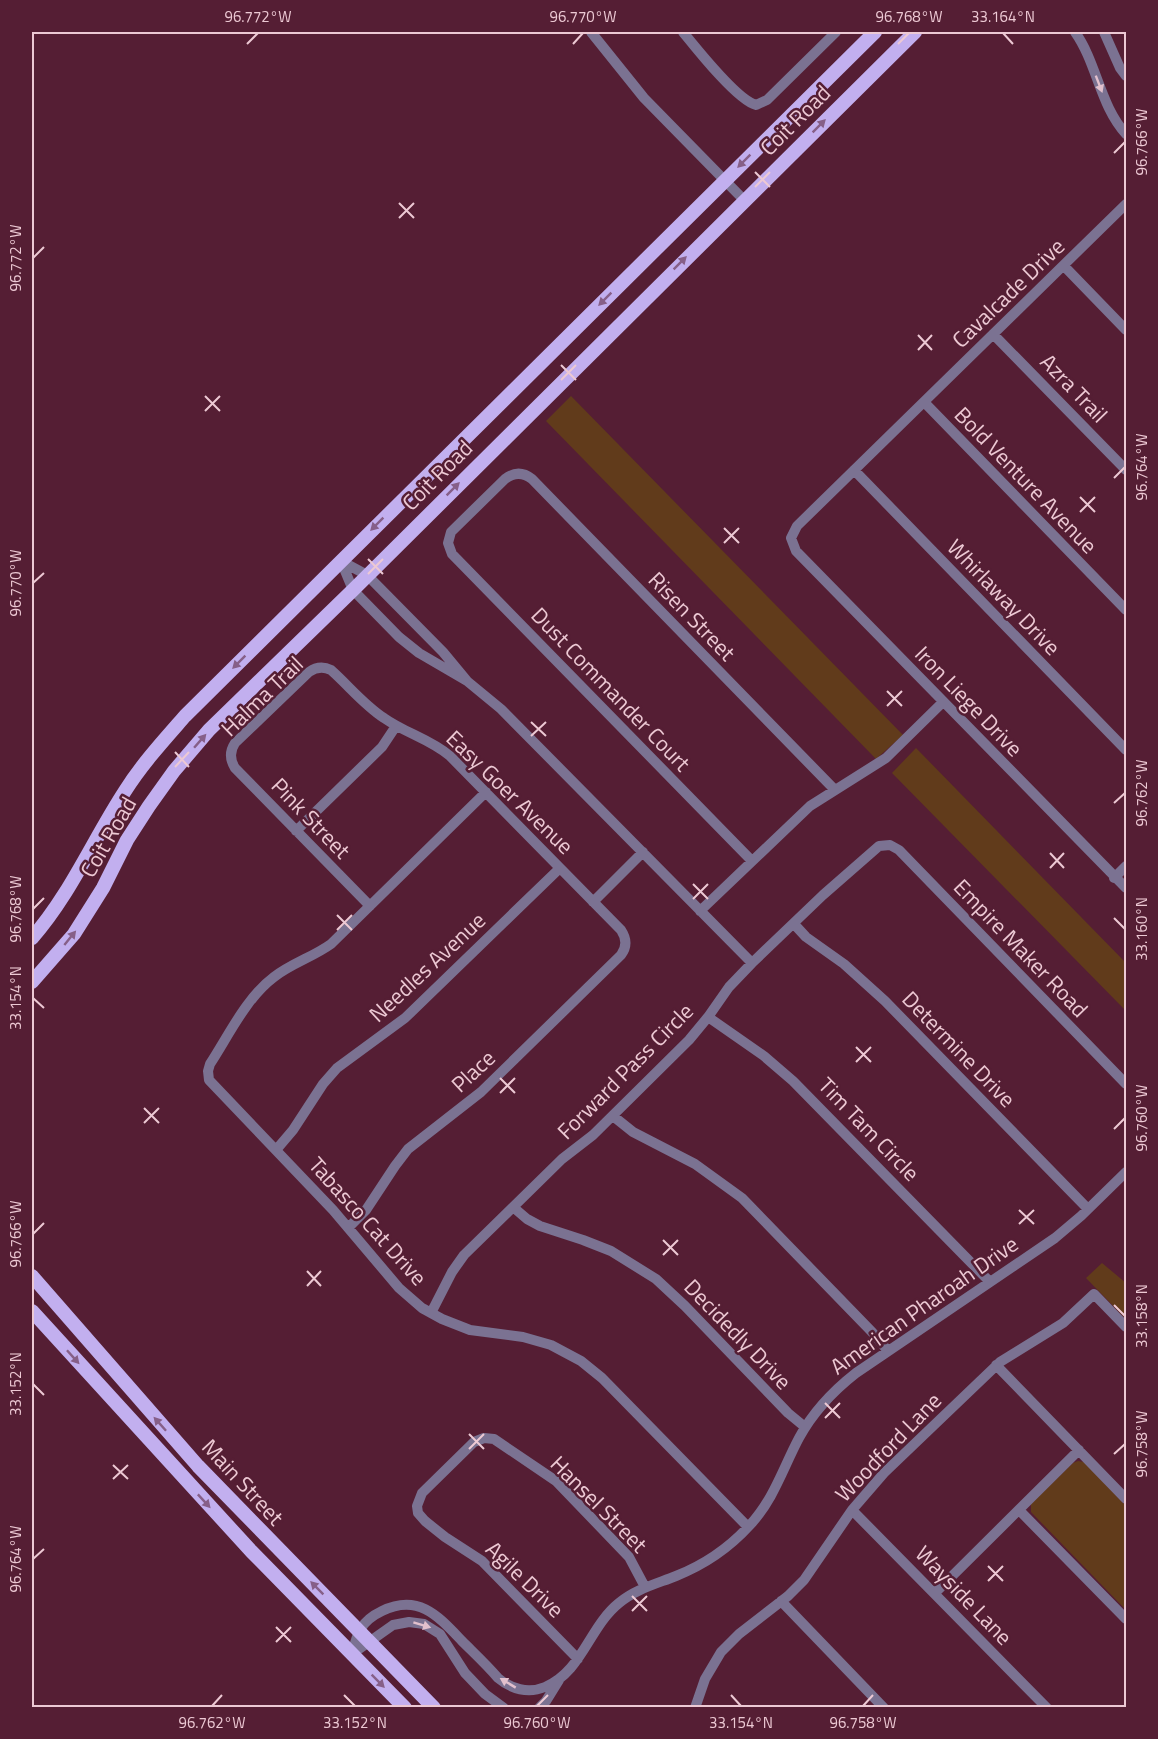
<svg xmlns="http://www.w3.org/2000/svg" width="1158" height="1739" viewBox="0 0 1158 1739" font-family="'Titillium Web',sans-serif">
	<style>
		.green { fill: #613b1b }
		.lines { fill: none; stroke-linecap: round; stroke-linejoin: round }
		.minor { stroke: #7b7292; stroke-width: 10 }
		.major { stroke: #c2afef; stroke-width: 14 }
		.oneway { fill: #e2c0cd }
		.oneway2 { fill: #865f88 }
		.ticks { fill: none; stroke: #edc9d4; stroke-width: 2 }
		.labels { text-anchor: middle; stroke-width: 5; stroke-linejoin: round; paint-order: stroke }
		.street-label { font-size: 22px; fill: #edc9d4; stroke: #551e34 }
		.neatline { fill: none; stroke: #edc9d4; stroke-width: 2 }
		.ticks-label { font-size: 15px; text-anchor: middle; fill: #edc9d4 }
	</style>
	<rect width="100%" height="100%" fill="#551e34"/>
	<!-- green -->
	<path class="green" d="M571,396L903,735L876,759L546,421Z
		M916,748L1126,963V1011L892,773Z
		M1102,1263L1126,1283V1319L1086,1278Z
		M1078,1461L1084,1462L1126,1506V1610L1031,1512V1504L1073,1463Z"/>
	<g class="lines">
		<!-- minor -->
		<path class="minor" d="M591,32L644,98L744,200
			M683,32C696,48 737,100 756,105L767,100L836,32
			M1075,32C1097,63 1100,106 1126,134
			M1104,32L1120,68L1126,76
			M1126,204L797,526L791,538L796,551L1126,888
			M1064,266L1126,330
			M993,334L1126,470
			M924,402L1126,610
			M854,470L1126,750
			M341,561L367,575L443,652L467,681L419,653L399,637L353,590Z
			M467,681L501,709L752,963
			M486,792L331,944C313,957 292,963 274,977C246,998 229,1035 210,1064L208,1071L209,1080L333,1210L399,1288L422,1308L442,1319L470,1330L523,1337L551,1345L581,1361L602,1378L748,1527
			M296,831L382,747L396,726
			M752,861L452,554L448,543L451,532L505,479C514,472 523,472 532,479L834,789
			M1114,878L1126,866
			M593,902L643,852
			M700,911L810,806L886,758L943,702
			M794,924L806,937L844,964L885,1001L1088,1209
			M708,1017L764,1056L793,1081L990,1282
			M613,1116L633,1132L695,1164L742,1198L872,1332L888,1351
			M276,1150L293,1130L323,1084L337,1068L405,1018L560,868
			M513,1207L527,1219L540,1226L583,1240L611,1251L656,1279L685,1306L788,1413L805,1427
			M349,1227L366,1210L395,1166L408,1149L481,1092L621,955C627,947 627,939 621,930L450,756C430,739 405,733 384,718C364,705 349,686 331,670C323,666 316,667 309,672L235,743C229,752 230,760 235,768L370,906
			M431,1313L452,1272L464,1255L562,1159L593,1135L689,1040L708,1017L729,987L752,963L823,895L879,846L890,845L899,850L1126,1084
			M996,1365L1126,1499
			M852,1510L1047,1708
			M1019,1510L1126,1619
			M935,1593L1079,1450
			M781,1601L884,1708
			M352,1654C357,1633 361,1621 382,1611C419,1593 439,1617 462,1641C474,1653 487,1665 498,1678C511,1689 528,1694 545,1687C582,1672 589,1627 619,1603C636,1589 656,1584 676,1576C704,1565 730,1547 750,1525C774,1499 783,1468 799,1438C813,1412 833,1391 856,1373L1055,1238L1081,1216L1126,1172
			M352,1654L393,1625L409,1622L424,1624L440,1634L465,1673L485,1694L504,1708
			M578,1659L482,1561L445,1537L425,1521L418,1513L417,1506L422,1493L474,1442L484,1438L494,1439L556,1481L629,1557L645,1587
			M539,1708L546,1701L559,1680
			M695,1708L705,1679L721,1652L739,1634L788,1596L804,1580L852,1510L884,1473L1000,1362L1063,1323L1094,1294L1126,1327"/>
		<!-- major -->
		<path class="major" d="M32,938C70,895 93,840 125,791C142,764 164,740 185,716L875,32
			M32,982L74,934L103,888L127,840L149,806L174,771L209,730L353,590L915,32
			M32,1276L198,1466L434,1708
			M32,1311L251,1551L405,1708"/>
	</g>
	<!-- one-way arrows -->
	<defs><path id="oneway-solid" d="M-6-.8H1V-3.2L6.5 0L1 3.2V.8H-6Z" transform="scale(1.5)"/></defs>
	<g class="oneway">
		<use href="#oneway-solid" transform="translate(1099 84) rotate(69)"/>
		<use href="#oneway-solid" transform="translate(422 1625) rotate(17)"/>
		<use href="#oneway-solid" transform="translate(508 1683) rotate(-149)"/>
	</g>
	<g class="oneway2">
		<use href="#oneway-solid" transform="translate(819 126) rotate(-45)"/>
		<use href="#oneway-solid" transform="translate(744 161) rotate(135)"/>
		<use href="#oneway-solid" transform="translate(680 263) rotate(-45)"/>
		<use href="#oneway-solid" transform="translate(605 299) rotate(135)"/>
		<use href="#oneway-solid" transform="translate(453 489) rotate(-45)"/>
		<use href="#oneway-solid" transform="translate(377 524) rotate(135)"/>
		<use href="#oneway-solid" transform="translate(239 662) rotate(135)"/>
		<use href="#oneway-solid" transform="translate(200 741) rotate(-49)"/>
		<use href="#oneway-solid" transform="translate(70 938) rotate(-51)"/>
		<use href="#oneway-solid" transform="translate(73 1357) rotate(48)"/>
		<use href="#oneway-solid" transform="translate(160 1424) rotate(-132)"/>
		<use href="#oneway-solid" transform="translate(204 1501) rotate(47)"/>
		<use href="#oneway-solid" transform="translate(317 1588) rotate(-135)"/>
		<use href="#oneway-solid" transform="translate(378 1681) rotate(45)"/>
	</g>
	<!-- ticks -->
	<path class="ticks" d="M1003,33L1013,44M247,44L258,33M573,44L583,33M898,44L909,33M1114,153L1125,142M755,172L770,187M755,187L770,172M399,203L414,218M399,218L414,203M33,258L44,247M918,335L932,350M918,350L932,335M561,365L576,380M561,380L576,365M205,396L220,411M205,411L220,396M1114,478L1125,467M1080,497L1095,512M1080,512L1095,497M724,528L739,543M724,543L739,528M368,559L383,574M368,574L383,559M33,583L44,573M887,691L902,706M887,706L902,691M531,722L546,736M531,736L546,722M175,752L189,767M175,767L189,752M1114,803L1125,793M1050,853L1064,868M1050,868L1064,853M693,884L708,899M693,899L708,884M33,909L44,898M337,915L352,930M1114,918L1125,929M337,930L352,915M33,998L44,1008M856,1047L871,1062M856,1062L871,1047M500,1078L515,1093M500,1093L515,1078M144,1108L159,1123M144,1123L159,1108M1114,1129L1125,1118M1019,1210L1034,1224M1019,1224L1034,1210M33,1234L44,1223M663,1240L678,1255M663,1255L678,1240M307,1271L321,1286M307,1286L321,1271M1114,1305L1125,1316M33,1384L44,1395M825,1403L840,1418M825,1418L840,1403M469,1434L484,1449M469,1449L484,1434M1114,1454L1125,1444M113,1465L128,1479M113,1479L128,1465M33,1559L44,1549M988,1566L1003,1581M988,1581L1003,1566M632,1596L647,1611M632,1611L647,1596M276,1627L291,1642M276,1642L291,1627M344,1695L355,1706M731,1695L741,1706M212,1706L222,1695M537,1706L548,1695M863,1706L873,1695"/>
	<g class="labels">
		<!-- street labels -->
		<g class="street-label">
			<text transform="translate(795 120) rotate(-45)" y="8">Coit Road</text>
			<text transform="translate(1008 293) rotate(-44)" y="8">Cavalcade Drive</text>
			<text transform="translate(1074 388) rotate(46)" y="8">Azra Trail</text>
			<text transform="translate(437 475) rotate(-45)" y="8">Coit Road</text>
			<text transform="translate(1026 480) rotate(46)" y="8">Bold Venture Avenue</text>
			<text transform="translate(1004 597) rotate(46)" y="8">Whirlaway Drive</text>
			<text transform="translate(692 616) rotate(46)" y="8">Risen Street</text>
			<text transform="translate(611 689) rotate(46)" y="8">Dust Commander Court</text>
			<text transform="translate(262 696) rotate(-44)" y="8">Halma Trail</text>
			<text transform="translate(969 701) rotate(46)" y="8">Iron Liege Drive</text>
			<text transform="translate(510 792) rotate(44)" y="8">Easy Goer Avenue</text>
			<text transform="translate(311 818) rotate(46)" y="8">Pink Street</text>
			<text transform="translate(108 837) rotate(-60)" y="8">Coit Road</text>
			<text transform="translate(1021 948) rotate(46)" y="8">Empire Maker Road</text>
			<text transform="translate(427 967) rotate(-43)" y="8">Needles Avenue</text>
			<text transform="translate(959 1049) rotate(46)" y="8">Determine Drive</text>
			<text transform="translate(473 1071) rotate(-43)" y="8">Place</text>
			<text transform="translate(625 1071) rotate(-45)" y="8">Forward Pass Circle</text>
			<text transform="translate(869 1129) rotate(46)" y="8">Tim Tam Circle</text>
			<text transform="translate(368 1221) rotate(48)" y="8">Tabasco Cat Drive</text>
			<text transform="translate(924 1305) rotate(-35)" y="8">American Pharoah Drive</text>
			<text transform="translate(738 1334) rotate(46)" y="8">Decidedly Drive</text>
			<text transform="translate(888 1447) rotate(-46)" y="8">Woodford Lane</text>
			<text transform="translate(243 1482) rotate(47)" y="8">Main Street</text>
			<text transform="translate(599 1504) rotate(45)" y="8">Hansel Street</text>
			<text transform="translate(525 1579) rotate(44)" y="8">Agile Drive</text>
			<text transform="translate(964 1595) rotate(46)" y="8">Wayside Lane</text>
		</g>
	</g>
	<!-- border -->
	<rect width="1158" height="1739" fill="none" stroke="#551e34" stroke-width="66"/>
	<rect x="33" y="33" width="1092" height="1673" class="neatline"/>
	<g class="ticks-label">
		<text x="258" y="22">96.772°W</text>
		<text x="583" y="22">96.770°W</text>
		<text x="909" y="22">96.768°W</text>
		<text x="1003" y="22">33.164°N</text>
		<text transform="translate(1142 142) rotate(-90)" y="5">96.766°W</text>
		<text transform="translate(16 258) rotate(-90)" y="5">96.772°W</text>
		<text transform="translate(1142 467) rotate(-90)" y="5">96.764°W</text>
		<text transform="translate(16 583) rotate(-90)" y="5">96.770°W</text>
		<text transform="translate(1142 793) rotate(-90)" y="5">96.762°W</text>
		<text transform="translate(16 909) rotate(-90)" y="5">96.768°W</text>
		<text transform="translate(1142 929) rotate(-90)" y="5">33.160°N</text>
		<text transform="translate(16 998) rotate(-90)" y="5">33.154°N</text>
		<text transform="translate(1142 1118) rotate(-90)" y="5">96.760°W</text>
		<text transform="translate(16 1234) rotate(-90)" y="5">96.766°W</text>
		<text transform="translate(1142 1316) rotate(-90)" y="5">33.158°N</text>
		<text transform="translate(16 1384) rotate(-90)" y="5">33.152°N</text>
		<text transform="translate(1142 1444) rotate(-90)" y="5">96.758°W</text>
		<text transform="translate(16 1559) rotate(-90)" y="5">96.764°W</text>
		<text x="212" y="1728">96.762°W</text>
		<text x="355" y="1728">33.152°N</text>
		<text x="537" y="1728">96.760°W</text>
		<text x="741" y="1728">33.154°N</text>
		<text x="863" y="1728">96.758°W</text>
	</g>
</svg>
